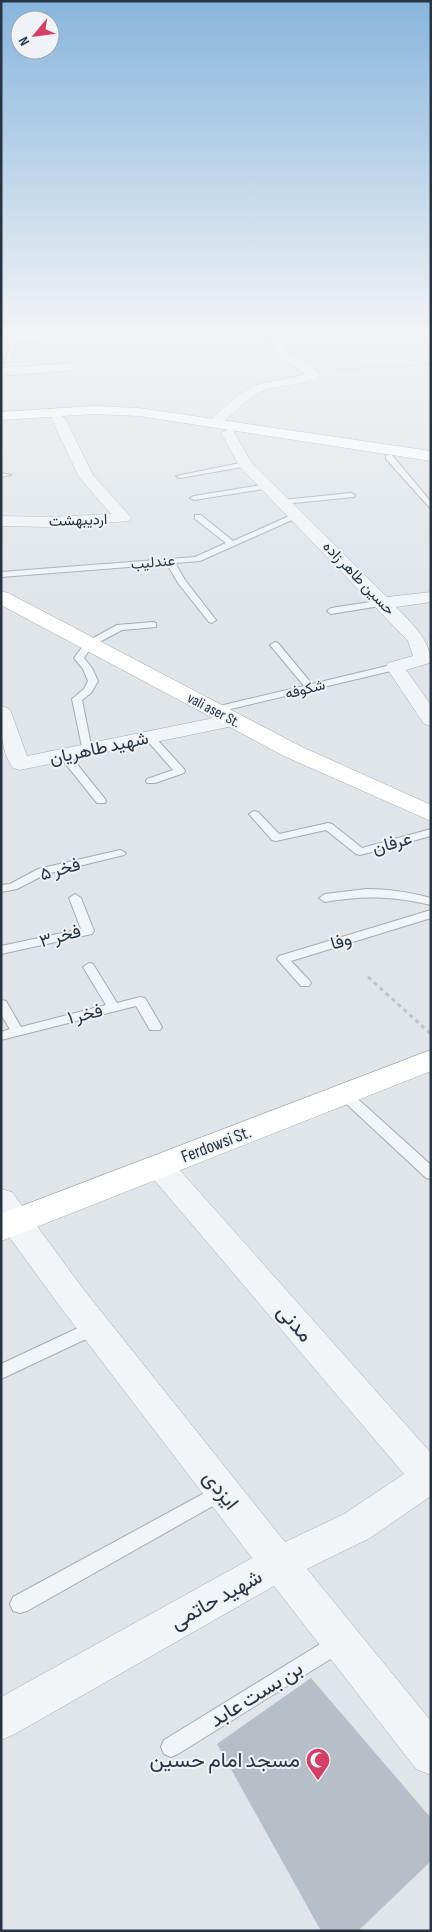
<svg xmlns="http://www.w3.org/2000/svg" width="432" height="1932" viewBox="0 0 432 1932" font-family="'Sofia Sans Condensed',Vazirmatn,sans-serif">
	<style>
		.building { fill: #b6bec7 }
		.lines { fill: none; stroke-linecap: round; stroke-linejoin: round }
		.lane-casing { stroke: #a4acb4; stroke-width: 2 }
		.street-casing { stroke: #a4acb4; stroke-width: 1 }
		.secondary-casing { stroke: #a4acb4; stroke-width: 1 }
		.primary-casing { stroke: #9eaab6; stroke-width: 1 }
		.path-far1 { stroke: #bdc3c8; stroke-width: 2; stroke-dasharray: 2 2; stroke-linecap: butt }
		.path { stroke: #bdc3c8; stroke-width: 3; stroke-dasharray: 4 4; stroke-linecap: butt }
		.lane { fill: #f2f5f7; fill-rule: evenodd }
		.street { fill: #f2f5f7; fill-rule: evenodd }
		.secondary { fill: #fff; fill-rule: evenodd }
		.primary { fill: #fff; fill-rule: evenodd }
		.labels { text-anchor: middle; stroke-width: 4; stroke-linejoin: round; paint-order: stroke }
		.far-street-label { font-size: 15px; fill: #273442; stroke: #eff3f7 }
		.street-label { font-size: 18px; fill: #273442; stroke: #eff3f7 }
		.near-street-label { font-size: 21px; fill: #273442; stroke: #eff3f7 }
		.near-poi-label { font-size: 21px; fill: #273442; stroke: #eff3f7; text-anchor: end }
	</style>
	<rect width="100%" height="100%" fill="#dfe5e9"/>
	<!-- building -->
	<path class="building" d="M311,1678L431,1818V1861L358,1931H321L217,1744Z"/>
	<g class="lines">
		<defs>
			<path id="lane" d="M13,336L18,337L10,361L5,362Z
				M386,455H392L431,502V509L386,459Z
				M245,462H248V466L180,478L176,476Z
				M1,473L11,475L1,477Z
				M267,484L271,486L270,488L194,500L190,498L194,496Z
				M351,493L355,495L354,497L283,504L279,502L283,500Z
				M294,514L301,516L200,561L175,563L185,580L216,620L212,623L209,622L178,583L167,564L1,577V572L195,557L226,543L195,519V515H201L233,541Z
				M383,600L386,601V605L331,614L327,611L331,608Z
				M153,622L156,623V627L122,630L92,646L84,658L92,668L98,681L91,693L82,700L92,750L87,753L83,752L72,699L84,689L88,681L83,669L74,658L86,642L117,625Z
				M275,642L278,643L312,684L395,664L400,667L395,670L214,713L211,712V708L304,686L270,645Z
				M149,734L153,735L184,769L185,771L184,773L155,783H147L146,781L147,779L173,770L144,737Z
				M64,752L68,753L105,799L106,801L105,803H97L60,757L59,755L60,753Z
				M254,811L258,812L279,834L328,823L332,824L362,848L431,829V836L360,855L356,854L326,830L276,841L272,840L249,814Z
				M120,850L126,853L124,855L46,874L17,889L1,892V885L10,884L38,869Z
				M366,889C388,889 409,892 431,898V905C394,896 362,895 325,902L319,898L325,894Z
				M75,894L81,898L94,931L92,934L1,954V946L81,929L69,898Z
				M431,910V918L291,961L309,980L311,983L309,986H301L277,959L279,956Z
				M89,963L93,964L117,1003L140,997L145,998L162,1027L160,1030H150L136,1006L1,1040V1032L10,1029L1,1015V1000L6,1001L21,1027L106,1005L83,967Z
				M344,1089L349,1091L431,1165V1179L426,1178L339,1097L337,1094L339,1091Z
				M95,1320L101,1322L103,1327L101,1332L1,1379V1364Z
				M221,1484L227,1486L230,1492L227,1498L27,1611L20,1613L13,1611L10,1604L13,1597Z
				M338,1633L345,1636L348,1643L345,1650L178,1754L171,1757L164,1754L161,1747L164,1740Z"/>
			<path id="street" d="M268,328H280L287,351L321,374C311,386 280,384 265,390C247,398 233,413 219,427H209L207,424L209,421L239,394L256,385L306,374L277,356Z
				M1,332L81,338L87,342L81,346L1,339Z
				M70,363L76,367L74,370L1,376V368Z
				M58,414L65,418L93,475L129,515L131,518L129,521L50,527L1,526V516L50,517L111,514L79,477L51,418Z
				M228,429L233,430L251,462L387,597L431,592V602L396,607C409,621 432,640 430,663L406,670L431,705V726L424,724L386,667L388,663L413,656L408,641L240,467L221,433Z
				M1,706L8,708L11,712L27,756L233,714L240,716L243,720L240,724L233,726L20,770L13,768C0,750 1,728 1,706Z
				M160,1156L170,1159L431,1453V1496L370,1538L307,1569L431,1721V1775L416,1769L274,1586L15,1734L1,1740V1697L252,1558L61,1308L7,1234L1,1225V1189L12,1192L84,1290L285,1542L344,1514L404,1474L150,1175L145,1167L150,1159Z"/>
			<path id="secondary" d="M1,591L8,593L300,746L431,805V821L284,756L1,605Z
				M431,1050V1071L1,1241V1214Z"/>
			<path id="primary" d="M94,406L139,408L431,451V461L139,416L94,414L1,420V412Z"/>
		</defs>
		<!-- lane casing -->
		<use href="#lane" class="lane-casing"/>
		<!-- street casing -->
		<use href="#street" class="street-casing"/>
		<!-- secondary casing -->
		<use href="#secondary" class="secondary-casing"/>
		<!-- primary casing -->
		<use href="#primary" class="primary-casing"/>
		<!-- path-far1 -->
		<path class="path-far1" d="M332,370L431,364"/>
		<!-- path -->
		<path class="path" d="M368,977L431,1034"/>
		<!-- lane -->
		<use href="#lane" class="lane"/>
		<!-- street -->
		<use href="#street" class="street"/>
		<!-- secondary -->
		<use href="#secondary" class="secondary"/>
		<!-- primary -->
		<use href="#primary" class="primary"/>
	</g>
	<!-- sky -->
	<linearGradient id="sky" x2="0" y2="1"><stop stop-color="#88b5dd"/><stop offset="0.55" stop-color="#f1f3f5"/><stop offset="1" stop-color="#f1f3f5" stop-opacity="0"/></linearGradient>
	<rect width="432" height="599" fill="url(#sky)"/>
	<!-- icons -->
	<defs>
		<symbol id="mosque-pin" viewBox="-11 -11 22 30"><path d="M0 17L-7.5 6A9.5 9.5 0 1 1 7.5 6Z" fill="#d53e65" stroke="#eff3f7"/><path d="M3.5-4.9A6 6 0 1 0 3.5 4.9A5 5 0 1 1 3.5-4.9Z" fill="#fff"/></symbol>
	</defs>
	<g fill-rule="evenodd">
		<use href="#mosque-pin" x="304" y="1746" width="28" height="38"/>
	</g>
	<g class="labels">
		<!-- far-street labels -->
		<g class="far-street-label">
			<text transform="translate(78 520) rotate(-2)" y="5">اردیبهشت</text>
			<text transform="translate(153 562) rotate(-5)" y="5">عندلیب</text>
			<text transform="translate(359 578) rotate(46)" y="5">حسین طاهر زاده</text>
			<text transform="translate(305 689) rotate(-14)" y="5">شکوفه</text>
			<text transform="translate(214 710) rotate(28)" y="5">vali aser St.</text>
		</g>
		<!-- street labels -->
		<g class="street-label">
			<text transform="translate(99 748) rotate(-12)" y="6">شهید طاهریان</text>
			<text transform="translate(392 843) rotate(-16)" y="6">عرفان</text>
			<text transform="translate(60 869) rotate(-16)" y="6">فخر ۵</text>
			<text transform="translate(60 936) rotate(-16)" y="6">فخر ۳</text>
			<text transform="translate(341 941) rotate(-17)" y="6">وفا</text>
			<text transform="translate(85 1014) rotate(-14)" y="6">فخر ۱</text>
			<text transform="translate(216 1144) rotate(-21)" y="6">Ferdowsi St.</text>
		</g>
		<!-- near-street labels -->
		<g class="near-street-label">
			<text transform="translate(295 1323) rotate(49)" y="7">مدنی</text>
			<text transform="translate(221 1490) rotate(52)" y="7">ایزدی</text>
			<text transform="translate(216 1599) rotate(-29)" y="7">شهید حاتمی</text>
			<text transform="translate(256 1694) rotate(-32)" y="7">بن بست عابد</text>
		</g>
		<!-- near-poi labels -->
		<g class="near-poi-label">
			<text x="300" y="1767">مسجد امام حسین</text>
		</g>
	</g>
	<!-- border -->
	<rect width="432" height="1932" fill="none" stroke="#273442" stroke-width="5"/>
	<!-- north arrow -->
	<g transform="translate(35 35) rotate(241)"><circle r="24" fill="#eff3f7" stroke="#9fa7af"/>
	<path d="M0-4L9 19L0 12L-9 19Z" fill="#d53e65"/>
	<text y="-8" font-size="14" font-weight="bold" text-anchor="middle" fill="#273442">N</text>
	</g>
</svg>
